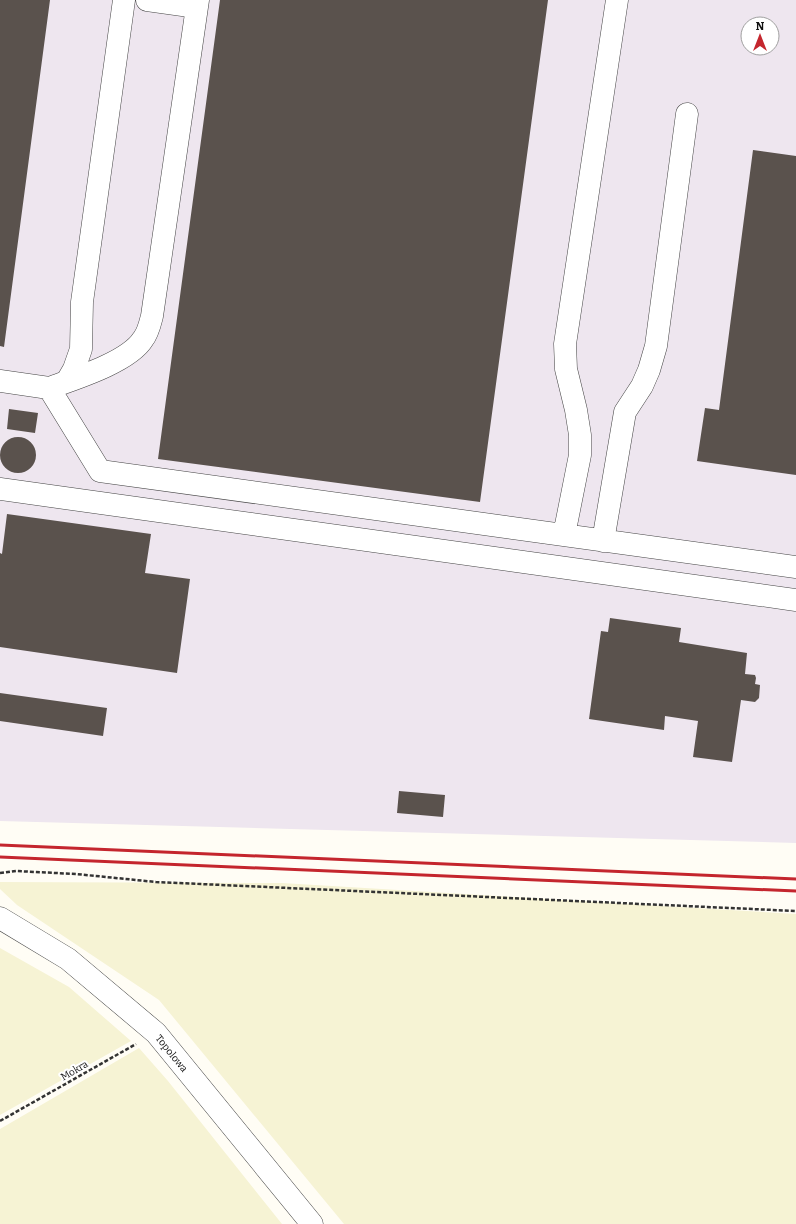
<svg xmlns="http://www.w3.org/2000/svg" width="796" height="1224" viewBox="0 0 796 1224" font-family="Bitter,serif">
	<style>
		.industrial { fill: #eee6ef; fill-rule: evenodd }
		.farmland { fill: #f6f3d4 }
		.building { fill: #5a524d }
		.lines { fill: none; stroke-linecap: round; stroke-linejoin: round }
		.minor-casing { stroke: #444; stroke-width: 23 }
		.path { stroke: #333; stroke-width: 2.5; stroke-dasharray: 4 2; stroke-linecap: butt }
		.minor { stroke: #fff; stroke-width: 22 }
		.rail { stroke: #c4262e; stroke-width: 3 }
		.labels { text-anchor: middle; stroke-width: 4; stroke-linejoin: round; paint-order: stroke }
		.street-label { font-size: 10px; fill: #111; stroke: #fff }
	</style>
	<rect width="100%" height="100%" fill="#fffdf5"/>
	<!-- industrial -->
	<path class="industrial" d="M0,0H796V843L0,821ZM748,24H772V48H748Z"/>
	<!-- farmland -->
	<path class="farmland" d="M0,882L282,883L796,914V1224H344L159,1000L17,905L0,889Z
		M0,948L69,987L131,1041L0,1115Z
		M139,1048L168,1081L282,1224H0V1129Z"/>
	<!-- building -->
	<path class="building" d="M0,0H50L4,347L0,346Z
		M220,0H548L480,502L158,459Z
		M753,150L796,156V475L697,461L705,408L719,410Z
		M9,409L38,413L35,433L7,429Z
		M0 455a18 18 0 1 1 36 0a18 18 0 1 1-36 0Z
		M7,514L151,534L145,573L190,579L177,673L0,647V553L2,554Z
		M610,618L681,628L679,642L747,653L745,674L755,675L756,678L755,684L760,685L759,698L755,702L741,700L732,762L693,757L698,721L665,716L664,730L589,719L601,631L608,632Z
		M0,693L107,708L103,736L0,721Z
		M399,791L445,795L443,817L397,813Z"/>
	<g class="lines">
		<defs>
			<path id="minor" d="M147,0L197,7
				M0,381L49,388L100,471L796,567
				M67,381L74,369L81,349L82,302L124,0
				M49,388C74,379 129,362 143,339C148,333 150,324 152,316L198,0
				M0,489L796,600
				M564,535L580,455V435L576,410L566,369L565,344L617,0
				M603,541L625,412L642,386L649,370L656,346L687,114
				M0,918L68,959L156,1033L312,1224"/>
		</defs>
		<!-- minor casing -->
		<use href="#minor" class="minor-casing"/>
		<!-- path -->
		<path class="path" d="M0,873L16,871L76,874L156,882L796,911
			M0,1121L136,1044"/>
		<!-- minor -->
		<use href="#minor" class="minor"/>
		<!-- rail -->
		<path class="rail" d="M0,845L796,879
			M0,857L796,891"/>
	</g>
	<g class="labels">
		<!-- street labels -->
		<g class="street-label">
			<text transform="translate(172 1053) rotate(51)" y="4">Topolowa</text>
			<text transform="translate(74 1070) rotate(-30)" y="4">Mokra</text>
		</g>
	</g>
	<!-- north arrow -->
	<g transform="translate(760 36)"><circle r="19" fill="#ffffff" stroke="#a0a0a0"/>
	<path d="M0-3L7 15L0 10L-7 15Z" fill="#c4262e"/>
	<text y="-6" font-size="11" font-weight="bold" text-anchor="middle" fill="#111111">N</text>
	</g>
</svg>
